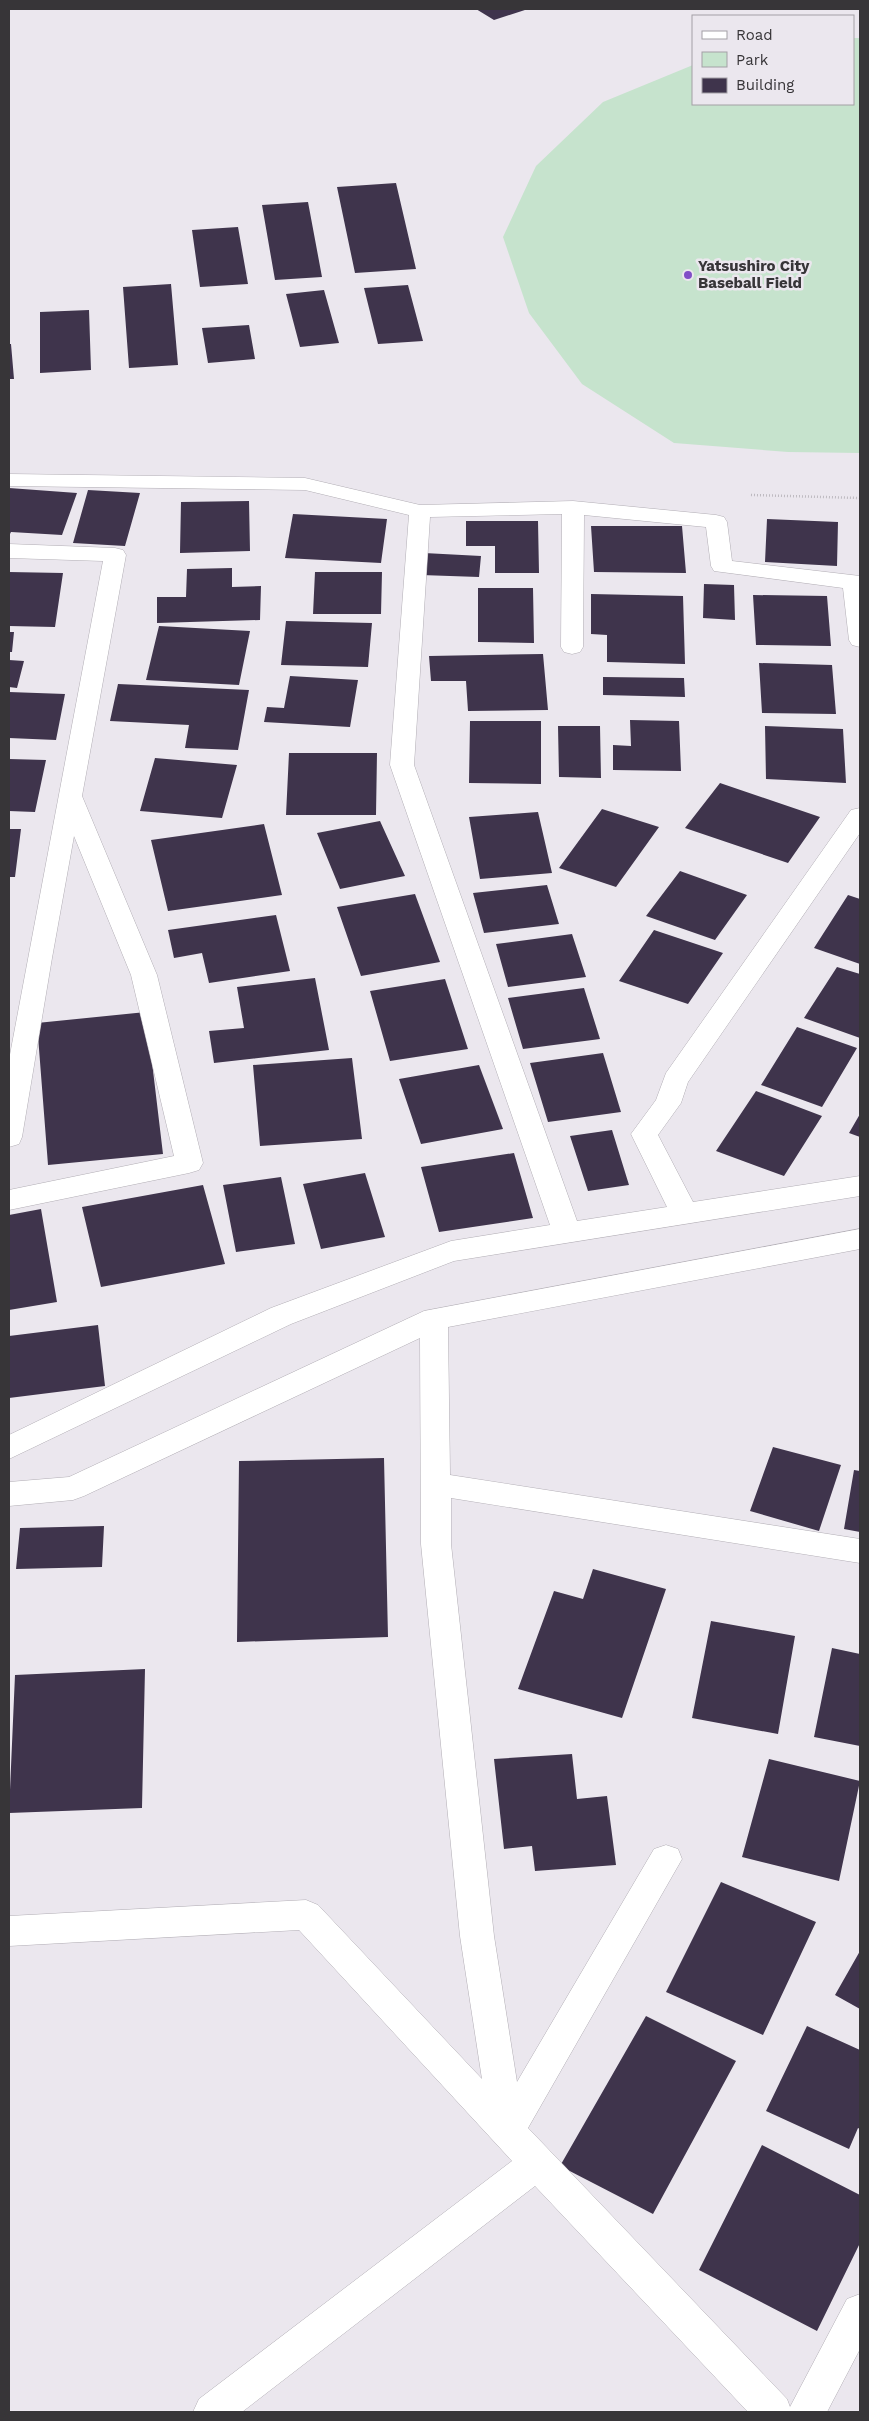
<svg xmlns="http://www.w3.org/2000/svg" width="869" height="2421" viewBox="0 0 869 2421" font-family="'Work Sans',sans-serif">
	<style>
		.green { fill: #c6e3cd }
		.building { fill: #3f344c }
		.lines { fill: none; stroke-linecap: round; stroke-linejoin: round }
		.minor-casing { stroke: #b2aeb5; stroke-width: 1 }
		.path { stroke: #908d92; stroke-width: 2.5; stroke-dasharray: 0.5 2.5; stroke-linecap: butt }
		.minor { fill: #fff; fill-rule: evenodd }
		.poi-dot { fill: #814fc7; stroke: #ebe7ee; stroke-width: 2 }
		.labels { text-anchor: middle; stroke-width: 5; stroke-linejoin: round; paint-order: stroke }
		.far-poi-label { font-size: 15px; font-weight: bold; fill: #373538; stroke: #ebe7ee; text-anchor: start }
	</style>
	<rect width="100%" height="100%" fill="#ebe7ee"/>
	<!-- green -->
	<path class="green" d="M853,38H860V453L788,452L674,443L582,384L529,313L503,237L536,166L603,102L693,65V104H853Z"/>
	<!-- building -->
	<path class="building" d="M476,9H528L494,20Z
		M396,183L416,269L355,273L337,187Z
		M308,202L322,277L275,280L262,205Z
		M238,227L248,284L200,287L192,230Z
		M171,284L178,365L129,368L123,287Z
		M408,285L423,341L378,344L364,288Z
		M324,290L339,343L300,347L286,294Z
		M89,310L91,370L40,373V312Z
		M249,325L255,359L208,363L202,328Z
		M9,344H11L14,379H9Z
		M9,488L77,493L62,535L11,532L9,536Z
		M88,490L140,493L125,546L73,543Z
		M249,501L250,551L180,553L181,502Z
		M293,514L387,519L381,563L285,558Z
		M767,519L838,522L837,566L765,562Z
		M466,521H538L539,573H495V546H466Z
		M591,526H682L686,573L594,572Z
		M424,553L481,556L479,577L421,575Z
		M232,568V587L261,586L260,620L157,623V597H186L187,569Z
		M9,572L63,573L55,627L9,626Z
		M315,572H382L381,614H313Z
		M704,584L734,585L735,620L703,618Z
		M478,588H533L534,643L478,642Z
		M591,594L683,596L685,664L607,662V635L591,634Z
		M753,595L827,596L831,646L756,645Z
		M286,621L372,623L368,667L281,665Z
		M159,626L250,631L239,685L146,680Z
		M9,632H14L12,652H9Z
		M543,654L548,710L468,711L466,681H431L429,656Z
		M9,660L24,661L17,688L9,687Z
		M759,663L832,665L836,714L762,713Z
		M290,676L358,680L350,727L264,722L267,707L284,708Z
		M603,677L684,678L685,697L603,695Z
		M118,684L249,690L238,750L185,748L189,725L110,721Z
		M9,692L65,694L56,740L9,738Z
		M630,720L679,721L681,771L613,770V745L631,746Z
		M470,721H541V784L469,783Z
		M558,726H600L601,778L559,777Z
		M765,726L843,729L846,783L766,779Z
		M289,753H377L376,815H286Z
		M155,758L237,765L222,818L140,811Z
		M9,759L46,760L35,812L9,811Z
		M720,783L820,817L788,863L685,828Z
		M602,809L659,827L616,887L559,868Z
		M538,812L552,873L480,879L469,817Z
		M380,821L405,876L340,889L317,833Z
		M264,824L282,895L168,911L151,840Z
		M9,829H21L15,877H9Z
		M680,871L747,895L715,940L646,916Z
		M547,885L559,924L484,933L473,893Z
		M415,894L440,962L361,976L337,907Z
		M848,895L860,899V964L814,948Z
		M276,915L290,971L209,983L202,953L174,958L168,930Z
		M654,930L723,953L688,1004L619,981Z
		M572,934L586,977L508,987L496,944Z
		M837,967L860,974V1038L804,1018Z
		M315,978L329,1050L214,1063L209,1031L244,1028L237,987Z
		M445,979L468,1049L390,1061L370,991Z
		M584,988L600,1039L523,1049L508,998Z
		M146,1012L163,1154L48,1165L37,1023Z
		M797,1027L857,1048L822,1107L761,1085Z
		M603,1053L621,1112L548,1122L530,1063Z
		M352,1058L362,1139L260,1146L253,1065Z
		M479,1065L503,1129L421,1144L399,1079Z
		M756,1091L822,1116L784,1176L716,1151Z
		M860,1114V1137L849,1133Z
		M612,1130L629,1185L588,1191L570,1136Z
		M514,1153L533,1218L439,1232L421,1167Z
		M365,1173L385,1237L321,1249L303,1184Z
		M281,1177L295,1244L236,1252L223,1185Z
		M203,1185L225,1264L101,1287L82,1207Z
		M41,1209L57,1302L9,1310V1215Z
		M98,1325L105,1386L9,1398V1336Z
		M773,1447L841,1465L819,1531L750,1511Z
		M384,1458L388,1637L237,1642L239,1461Z
		M854,1470L860,1471V1532L844,1529Z
		M104,1526L102,1567L16,1569L20,1528Z
		M593,1569L666,1589L622,1718L518,1689L554,1591L583,1599Z
		M711,1621L795,1636L778,1734L692,1718Z
		M832,1648L860,1654V1746L814,1737Z
		M145,1669L142,1808L9,1813L15,1675Z
		M572,1754L577,1799L607,1796L616,1865L535,1871L532,1846L504,1849L494,1759Z
		M769,1759L860,1781L839,1881L742,1857Z
		M721,1882L816,1922L763,2035L666,1992Z
		M860,1951V2009L835,1995Z
		M646,2016L736,2061L653,2214L560,2166Z
		M807,2026L860,2050V2129L858,2128L849,2149L766,2111Z
		M762,2145L860,2195V2243L817,2331L699,2270Z"/>
	<g class="lines">
		<defs>
			<path id="minor" d="M9,474L305,478L420,505L573,501L716,515L724,517L727,522L732,561L860,576V647L852,645L849,640L843,588L714,571L711,566L706,527L584,515L583,647L580,652L572,654L564,652L561,647L562,514L430,517L414,765L577,1221L667,1207L631,1134L656,1100L666,1073L851,810L860,808V833L688,1082L681,1103L658,1135L693,1202L860,1176V1196L454,1261L291,1324L9,1459V1435L271,1308L451,1241L550,1225L390,765L409,515L305,490L9,486Z
				M9,544L115,548L123,550L126,555L82,796L157,975L203,1163L199,1170L189,1173L9,1210V1190L174,1156L131,975L74,836L52,958L22,1137L19,1144L9,1147V1060L103,561L9,558Z
				M860,1229V1249L448,1327L450,1475L860,1539V1563L451,1498V1544L494,1936L517,2082L654,1849L666,1845L678,1849L682,1859L528,2128L787,2399L790,2407L847,2299L860,2294V2349L827,2412H748L535,2186L242,2412H193L199,2399L512,2161L299,1930L9,1946V1916L306,1900L318,1905L482,2079L460,1936L421,1544L420,1338L84,1496L73,1500L9,1506V1482L69,1477L424,1311Z"/>
		</defs>
		<!-- minor casing -->
		<use href="#minor" class="minor-casing"/>
		<!-- path -->
		<path class="path" d="M751,495L860,498"/>
		<!-- minor -->
		<use href="#minor" class="minor"/>
	</g>
	<!-- markers -->
	<circle class="poi-dot" cx="688" cy="275" r="5"/>
	<g class="labels">
		<!-- far-poi labels -->
		<g class="far-poi-label">
			<text x="698" y="271">Yatsushiro City<tspan x="698" dy="17">Baseball Field</tspan></text>
		</g>
	</g>
	<!-- border -->
	<rect width="869" height="2421" fill="none" stroke="#373538" stroke-width="20"/>
	<!-- legend -->
	<rect x="692" y="15" width="162" height="90" fill="#ebe7ee" stroke="#a3a0a5"/>
	<rect x="702" y="31" width="25" height="8" fill="#ffffff" stroke="#a3a0a5"/>
	<text x="736" y="40" font-size="15" fill="#373538">Road</text>
	<rect x="702" y="52" width="25" height="15" fill="#c6e3cd" stroke="#a3a0a5"/>
	<text x="736" y="65" font-size="15" fill="#373538">Park</text>
	<rect x="702" y="78" width="25" height="15" fill="#3f344c" stroke="#a3a0a5"/>
	<text x="736" y="90" font-size="15" fill="#373538">Building</text>
</svg>
